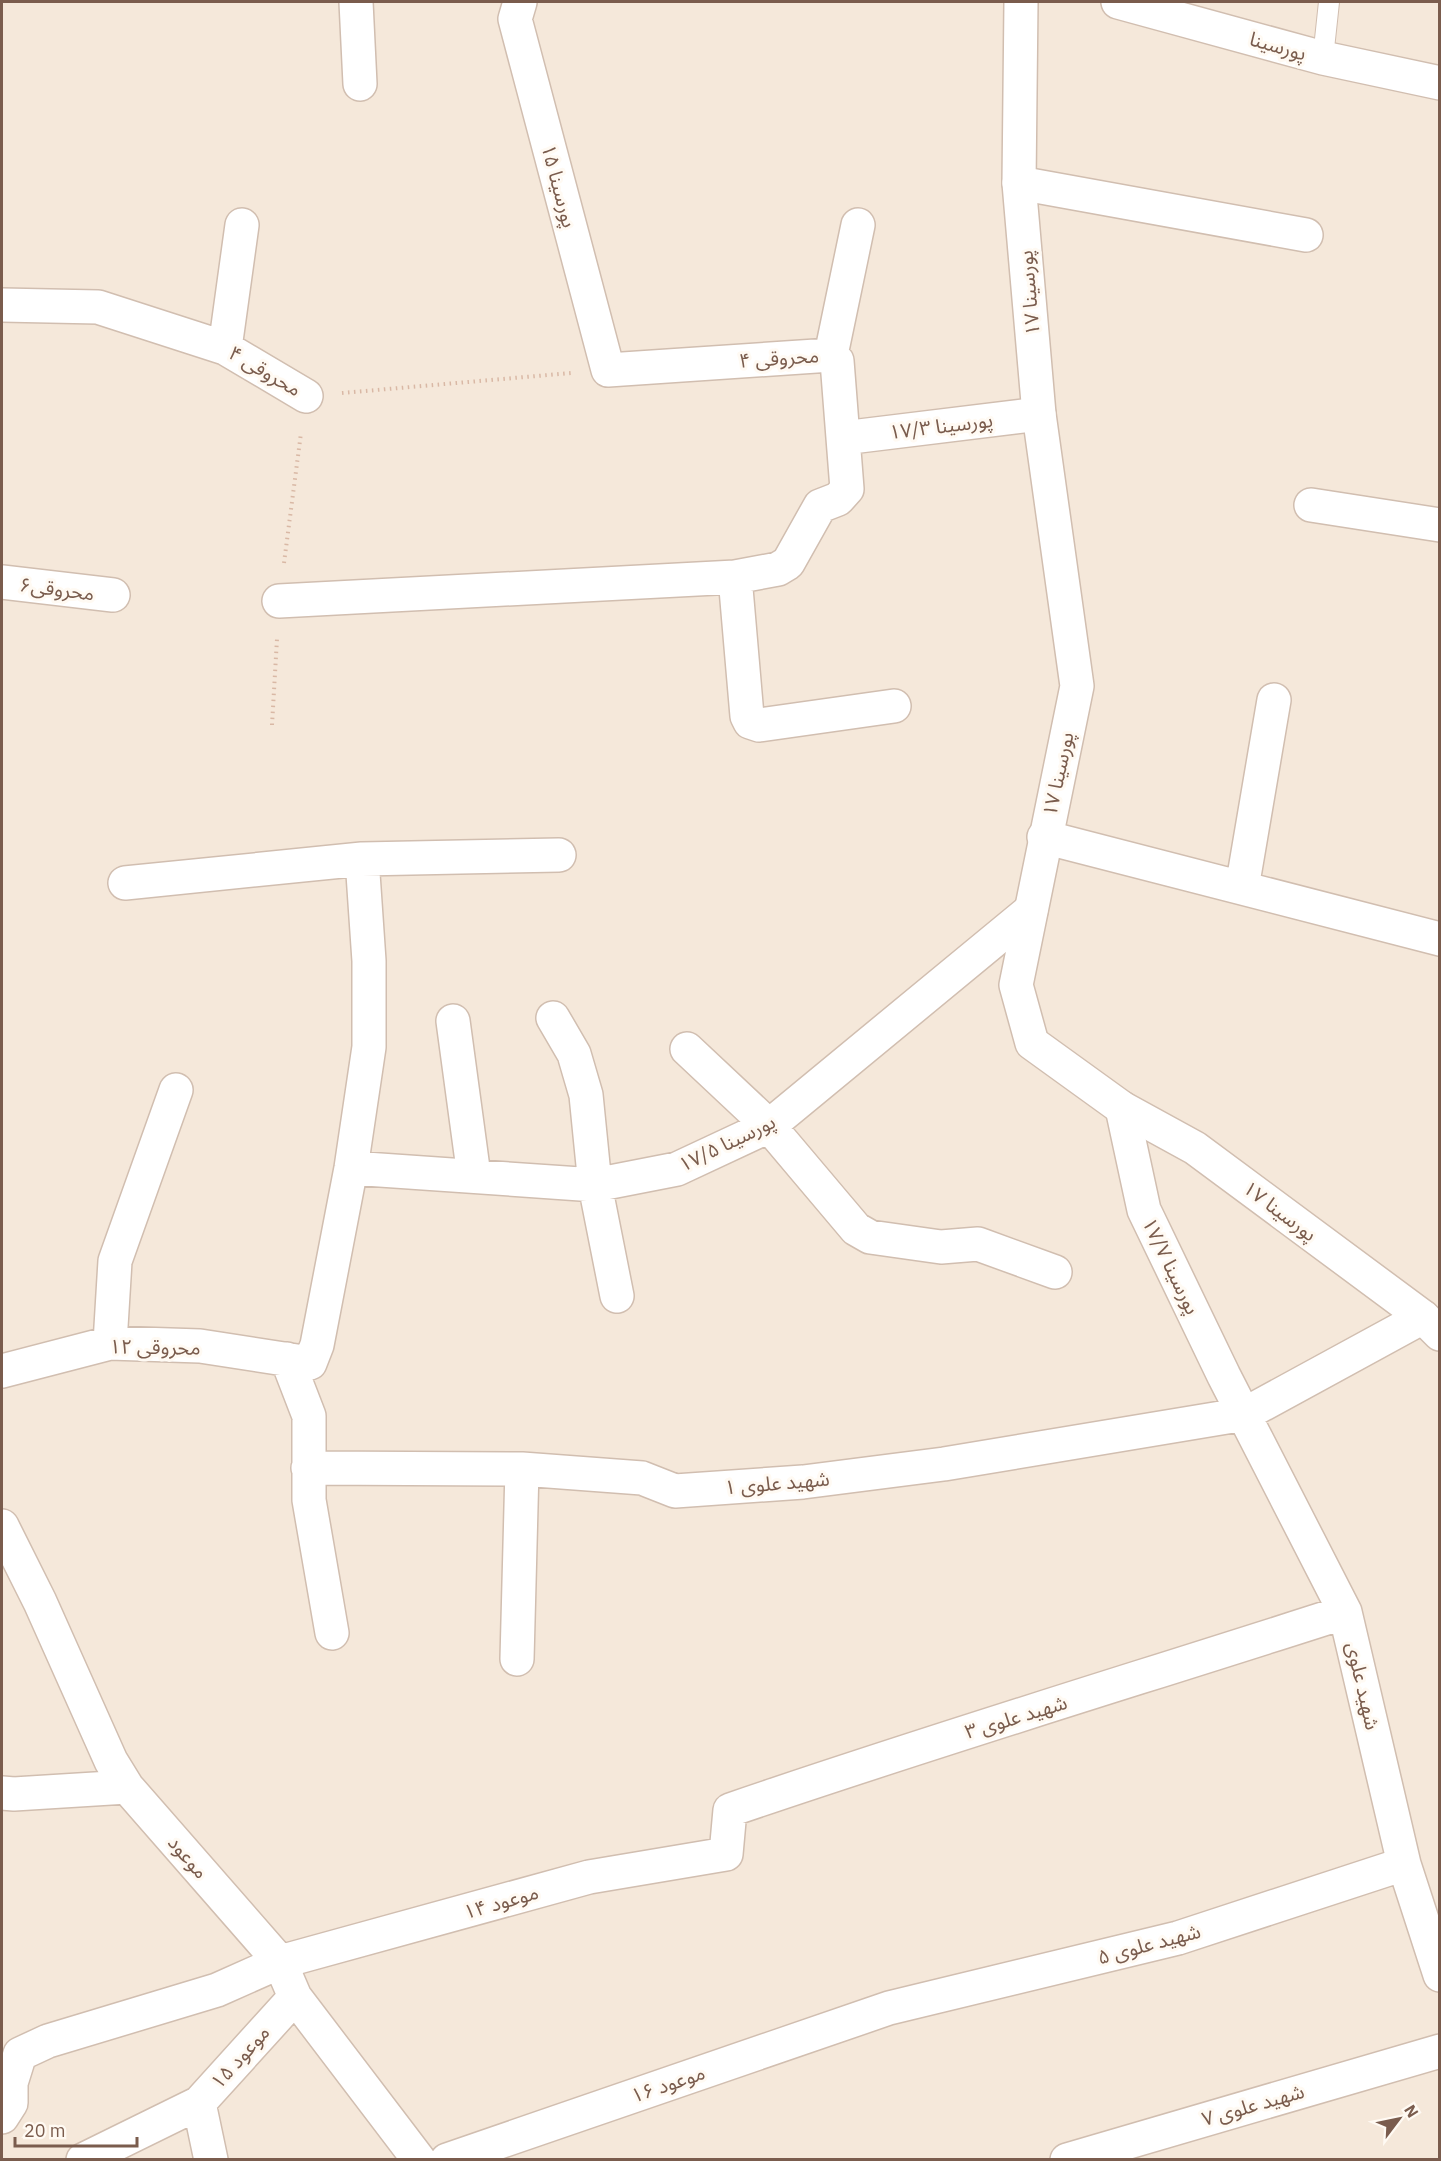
<svg xmlns="http://www.w3.org/2000/svg" width="1441" height="2161" viewBox="0 0 1441 2161" font-family="'IBM Plex Sans','Noto Sans Arabic',sans-serif">
	<style>
		.residential { fill: #f5e8da }
		.lines { fill: none; stroke-linecap: round; stroke-linejoin: round }
		.service-casing { stroke: #d1beb0; stroke-width: 22 }
		.minor-casing { stroke: #d1beb0; stroke-width: 36 }
		.tertiary-casing { stroke: #d1beb0; stroke-width: 36 }
		.path { stroke: #d9b8a5; stroke-width: 4; stroke-dasharray: 1.5 4.5; stroke-linecap: butt }
		.service { stroke: #fff; stroke-width: 20 }
		.minor { stroke: #fff; stroke-width: 33 }
		.tertiary { stroke: #fff; stroke-width: 33 }
		.labels { text-anchor: middle; stroke-width: 6; stroke-linejoin: round; paint-order: stroke }
		.street-label { font-size: 20px; fill: #7a5c4d; stroke: #fffaf3 }
	</style>
	<rect width="100%" height="100%" fill="#fdf6ec"/>
	<!-- residential -->
	<path class="residential" d="M2,2H1439V2159H2Z"/>
	<g class="lines">
		<defs>
			<path id="service" d="M1323,58L1329,2"/>
			<path id="minor" d="M356,2L360,84
				M1019,183L1306,235
				M2,305L98,307L225,348L306,396
				M225,348L242,225
				M831,355L858,225
				M843,438L1039,414
				M1311,505L1440,525
				M735,577L747,716L750,722L759,725L894,706
				M2,582L113,595
				M279,601L735,577L778,569L788,563L820,506L838,499L847,489L837,361L831,355L608,370L515,19L520,2
				M1044,837L1440,939
				M125,883L362,859L559,855
				M1242,888L1274,700
				M553,1018L574,1054L586,1095L595,1185L617,1296
				M453,1021L474,1176
				M687,1049L769,1126L856,1229L870,1237L941,1247L978,1244L1055,1272
				M1122,1108L1144,1210L1224,1376L1345,1612L1404,1864L1440,1975
				M351,1168L595,1185L677,1169L769,1126L1031,910
				M110,1343L115,1261L176,1090
				M287,1359L309,1416V1500L332,1633
				M2,1371L110,1343L200,1346L310,1363L317,1345L351,1168L369,1047V961L362,859
				M308,1468L522,1469L642,1478L675,1491L803,1482L944,1464L1245,1414L1423,1317
				M2,1526L40,1602L111,1761L127,1787L280,1962L295,1997L419,2160
				M517,1659L522,1469
				M2,1793L14,1794L127,1787
				M199,2103L211,2160
				M2,2117L11,2103V2083L20,2054L48,2041L217,1990L280,1962L589,1877L726,1854L730,1810C934,1740 1140,1678 1345,1612
				M83,2160L199,2103L295,1997
				M447,2160L889,2008L1178,1938L1404,1864
				M1067,2160L1440,2051"/>
			<path id="tertiary" d="M1021,2L1019,183L1039,414L1077,686L1016,985L1032,1043L1122,1108L1195,1148L1423,1317L1440,1334
				M1118,2L1323,58L1440,83"/>
		</defs>
		<!-- service casing -->
		<use href="#service" class="service-casing"/>
		<!-- minor casing -->
		<use href="#minor" class="minor-casing"/>
		<!-- tertiary casing -->
		<use href="#tertiary" class="tertiary-casing"/>
		<!-- path -->
		<path class="path" d="M342,393L571,373
			M284,563L301,433
			M272,725L277,639"/>
		<!-- service -->
		<use href="#service" class="service"/>
		<!-- minor -->
		<use href="#minor" class="minor"/>
		<!-- tertiary -->
		<use href="#tertiary" class="tertiary"/>
	</g>
	<g class="labels">
		<!-- street labels -->
		<g class="street-label">
			<text transform="translate(1278 46) rotate(16)" y="7">پورسینا</text>
			<text transform="translate(559 186) rotate(75)" y="7">پورسینا ۱۵</text>
			<text transform="translate(1029 293) rotate(-95)" y="7">پورسینا ۱۷</text>
			<text transform="translate(779 358) rotate(-4)" y="7">محروقی ۴</text>
			<text transform="translate(265 371) rotate(30)" y="7">محروقی ۴</text>
			<text transform="translate(941 426) rotate(-7)" y="7">پورسینا ۱۷/۳</text>
			<text transform="translate(57 589) rotate(7)" y="7">محروقی۶</text>
			<text transform="translate(1058 774) rotate(-78)" y="7">پورسینا ۱۷</text>
			<text transform="translate(727 1143) rotate(-26)" y="7">پورسینا ۱۷/۵</text>
			<text transform="translate(1280 1211) rotate(37)" y="7">پورسینا ۱۷</text>
			<text transform="translate(1171 1266) rotate(64)" y="7">پورسینا ۱۷/۷</text>
			<text transform="translate(155 1347) rotate(1)" y="7">محروقی ۱۲</text>
			<text transform="translate(777 1483) rotate(-5)" y="7">شهید علوی ۱</text>
			<text transform="translate(1363 1686) rotate(77)" y="7">شهید علوی</text>
			<text transform="translate(1016 1717) rotate(-17)" y="7">شهید علوی ۳</text>
			<text transform="translate(188 1857) rotate(49)" y="7">موعود</text>
			<text transform="translate(501 1902) rotate(-16)" y="7">موعود ۱۴</text>
			<text transform="translate(1149 1944) rotate(-15)" y="7">شهید علوی ۵</text>
			<text transform="translate(240 2057) rotate(-48)" y="7">موعود ۱۵</text>
			<text transform="translate(668 2084) rotate(-19)" y="7">موعود ۱۶</text>
			<text transform="translate(1253 2105) rotate(-16)" y="7">شهید علوی ۷</text>
		</g>
	</g>
	<!-- border -->
	<rect width="1441" height="2161" fill="none" stroke="#7a5c4d" stroke-width="6"/>
	<!-- north arrow -->
	<g transform="translate(1399 2119) rotate(58)" stroke="#fffaf3" stroke-width="4.5" paint-order="stroke">
	<path d="M0-4.5L10 22L0 15L-10 22Z" fill="#7a5c4d"/>
	<text y="-9" font-size="16" font-weight="bold" text-anchor="middle" fill="#7a5c4d">N</text>
	</g>
	<!-- scale -->
	<path d="M15 2137v9h122v-9" fill="none" stroke="#7a5c4d" stroke-width="3"/>
	<text x="24" y="2137" font-size="18" fill="#7a5c4d" stroke="#fffaf3" stroke-width="4.5" paint-order="stroke">20 m</text>
</svg>
